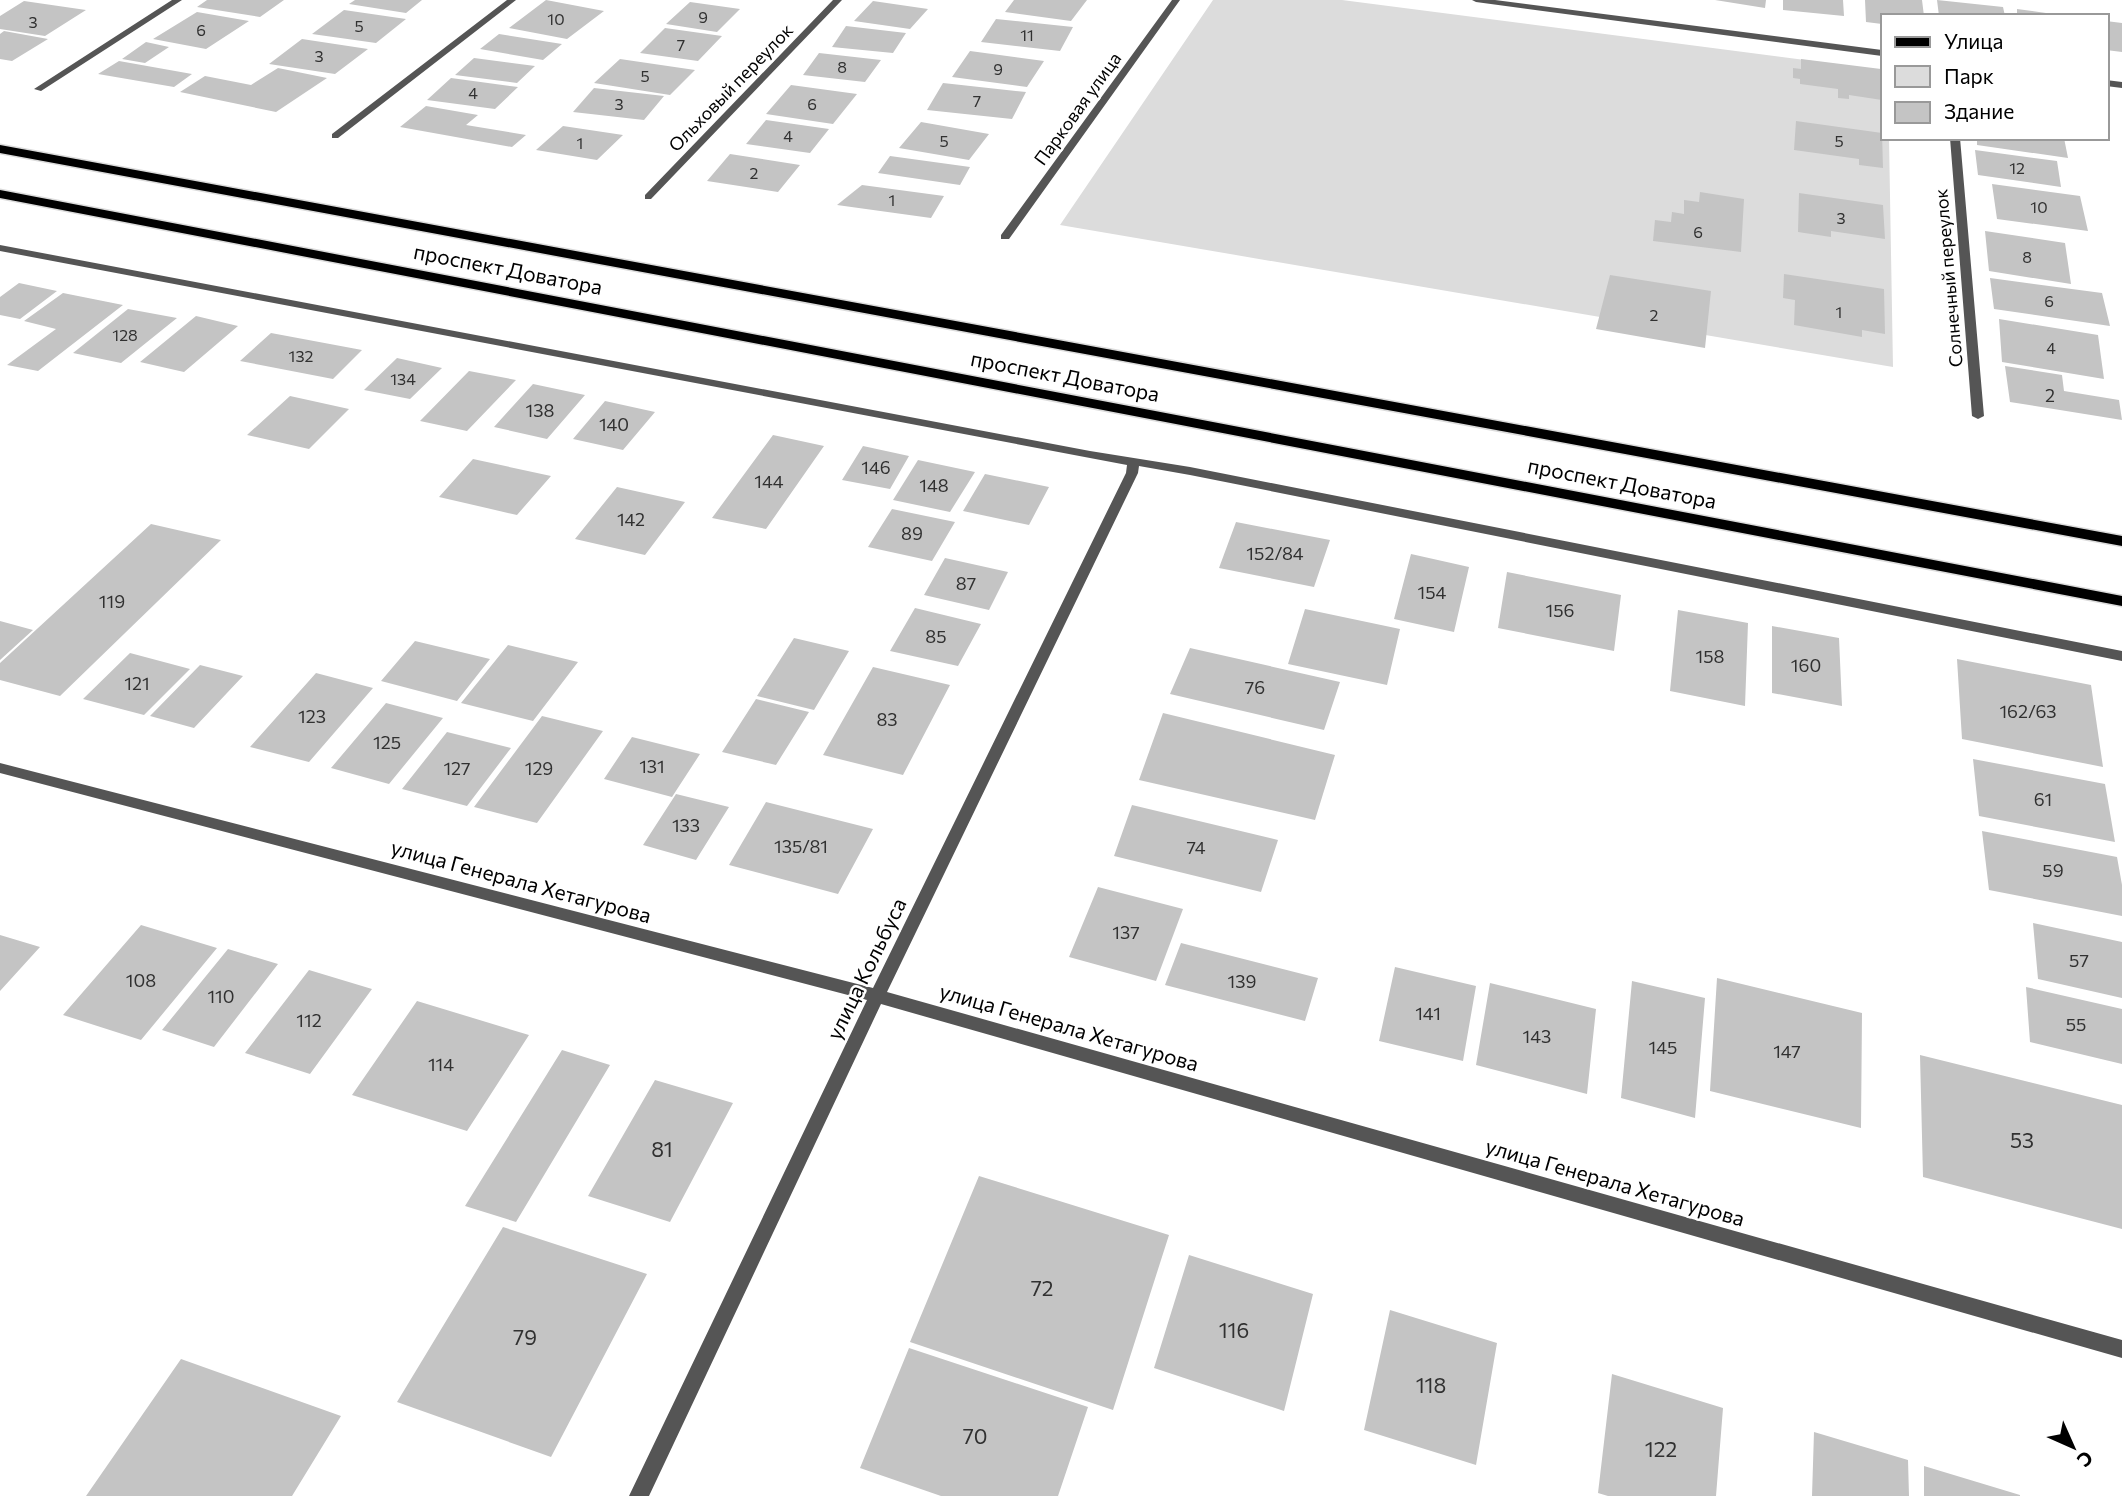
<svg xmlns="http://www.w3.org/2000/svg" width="2122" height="1496" viewBox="0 0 2122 1496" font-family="Commissioner,sans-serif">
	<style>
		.green { fill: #dcdcdc }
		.building { fill: #c4c4c4 }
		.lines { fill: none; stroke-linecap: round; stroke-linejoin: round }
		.primary-casing { stroke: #dbdbdb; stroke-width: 3 }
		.lane { fill: #555; fill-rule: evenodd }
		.street { fill: #555; fill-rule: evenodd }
		.primary { fill: #000; fill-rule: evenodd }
		.labels { text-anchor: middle; stroke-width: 5; stroke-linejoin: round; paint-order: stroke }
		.far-number-label { font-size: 16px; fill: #313131 }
		.far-street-label { font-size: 18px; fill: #000; stroke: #fff }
		.number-label { font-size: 18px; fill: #313131 }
		.street-label { font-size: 21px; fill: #000; stroke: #fff }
		.near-number-label { font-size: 21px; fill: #313131 }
	</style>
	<rect width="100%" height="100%" fill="#fff"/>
	<!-- green -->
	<path class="green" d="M1213,0H1342L1882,70V138H1889L1893,367L1060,225Z"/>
	<!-- building -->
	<path class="building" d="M207,0H284L260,17L197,7Z
		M355,0H422L406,13L349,4Z
		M546,0L604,11L567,39L509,28Z
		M1014,0H1087L1071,21L1005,12Z
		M1715,0H1766L1765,8Z
		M1783,0H1843L1844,16L1783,10Z
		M1865,0H1922L1924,16H1882V24L1866,22Z
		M1937,0L2003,7L2005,16H1939Z
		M24,1L86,10L45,36L0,29V16Z
		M873,1L928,9L910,29L854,21Z
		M690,2L740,9L717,32L666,24Z
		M2017,9L2053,14V16H2017Z
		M344,10L406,19L376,43L312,34Z
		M197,12L249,21L206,49L153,39Z
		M996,19L1073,27L1060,51L981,42Z
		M2106,21L2122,23V52L2106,50Z
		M846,26L906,33L893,53L832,47Z
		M665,28L722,36L698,61L640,53Z
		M4,31L48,39L12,61L0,59V34Z
		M499,34L562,44L543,60L480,49Z
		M302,39L368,49L335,74L269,64Z
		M146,42L169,47L145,63L122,59Z
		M970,51L1044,61L1027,87L952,77Z
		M819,53L881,60L865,82L803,75Z
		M474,58L535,66L517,83L455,75Z
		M620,59L695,70L670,95L594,83Z
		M1801,59L1881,69L1882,100L1849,95V99L1838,98V89L1800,84V79L1793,78V68L1801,69Z
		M119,61L192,74L174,87L98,74Z
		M278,68L327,78L276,112L180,92L205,76L251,85Z
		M451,78L518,87L495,109L427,100Z
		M943,83L1026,92L1012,119L927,110Z
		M791,85L857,94L833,124L766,114Z
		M594,88L664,96L644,120L573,112Z
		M426,106L478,115L466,125L526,135L512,147L400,127Z
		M766,120L829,129L810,153L746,144Z
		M1796,121L1882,133L1883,168L1859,165V159L1794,150Z
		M921,122L989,134L969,160L899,148Z
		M563,126L623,135L597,160L536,150Z
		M1977,138H2064L2068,158L1977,145Z
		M1975,150L2057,161L2061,187L1978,175Z
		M730,154L800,165L778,192L707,181Z
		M890,156L970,167L960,185L878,173Z
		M1992,184L2080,196L2088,231L1997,219Z
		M862,185L944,196L931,218L837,205Z
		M1700,192L1744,199L1741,252L1653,241L1655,220L1671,222L1672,212L1684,214V200L1699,202Z
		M1799,193L1883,205L1885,239L1831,231V237L1798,232Z
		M1985,231L2065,243L2071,284L1989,271Z
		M1784,274L1884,289L1885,334L1862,330V337L1794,325L1795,300L1783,298Z
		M1610,275L1711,291L1705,348L1596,329Z
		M1990,278L2102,293L2110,326L1994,309Z
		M19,283L57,291L20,319L0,315V297Z
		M63,293L123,305L38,371L7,365L56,329L24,321Z
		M128,309L177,318L121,363L73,353Z
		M196,316L238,326L184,372L140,362Z
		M1999,319L2098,335L2104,379L2002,362Z
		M271,333L362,350L333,379L240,361Z
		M397,358L442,368L410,399L364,390Z
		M2005,366L2062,375L2064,391L2119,400L2122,420L2010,402Z
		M469,371L516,380L467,431L420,421Z
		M533,384L585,395L547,439L494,427Z
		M290,396L349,409L309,449L247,435Z
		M605,401L655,412L623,450L573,439Z
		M773,435L824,446L766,529L712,518Z
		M863,446L909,456L890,489L842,480Z
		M473,459L551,476L517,515L439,497Z
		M918,460L975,472L950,512L893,500Z
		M985,474L1049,487L1029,525L963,511Z
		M617,487L685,502L645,555L575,539Z
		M892,509L955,522L932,561L868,547Z
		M1236,522L1330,540L1314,587L1219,568Z
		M151,524L221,540L60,696L0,680V663Z
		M1411,554L1469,567L1454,632L1394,619Z
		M945,558L1008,572L989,610L924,595Z
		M1507,572L1621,595L1614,651L1498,628Z
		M915,608L981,624L958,666L890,651Z
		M1305,609L1400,629L1387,685L1288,664Z
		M1678,610L1748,623L1745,706L1670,691Z
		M0,621L33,630L0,660Z
		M1772,626L1839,638L1842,706L1772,693Z
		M794,638L849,651L814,710L757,696Z
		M415,641L490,659L457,701L381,681Z
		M508,645L578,662L533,721L461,703Z
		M1190,648L1340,682L1324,730L1170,694Z
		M130,653L190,669L144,715L83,699Z
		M1957,659L2091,685L2103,767L1962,739Z
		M200,665L243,676L194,728L150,716Z
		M873,667L950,685L903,775L823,755Z
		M316,673L373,688L309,762L250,747Z
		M756,699L809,712L776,765L722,752Z
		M386,703L443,718L389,784L331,768Z
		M1163,713L1335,755L1315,820L1139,780Z
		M542,716L603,731L537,823L474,807Z
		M447,732L511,748L467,806L402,789Z
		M632,737L700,754L672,797L604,779Z
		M1973,759L2105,784L2115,842L1979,816Z
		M676,794L729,807L696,860L643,845Z
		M766,802L873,829L838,894L729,865Z
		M1132,805L1278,840L1261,892L1114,856Z
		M1982,831L2117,857L2122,885V916L1989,890Z
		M1098,887L1183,909L1156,981L1069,957Z
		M2033,923L2122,942V998L2038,979Z
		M141,925L217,948L141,1040L63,1015Z
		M0,935L40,947L0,991Z
		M1181,943L1318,978L1305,1021L1165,985Z
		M228,949L278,964L214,1047L162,1030Z
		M1395,967L1476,986L1463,1061L1379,1041Z
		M309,970L372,989L310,1074L245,1053Z
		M1717,978L1862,1013L1861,1128L1710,1091Z
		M1632,981L1705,998L1695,1118L1621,1098Z
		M1490,983L1596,1009L1587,1094L1476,1065Z
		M2026,987L2122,1009V1064L2030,1042Z
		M417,1001L529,1035L467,1131L352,1095Z
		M562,1050L610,1065L516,1222L465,1206Z
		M1920,1055L2122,1105V1229L1923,1177Z
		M655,1080L733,1103L670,1222L588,1196Z
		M979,1176L1169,1235L1113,1410L910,1342Z
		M503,1227L647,1274L551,1457L397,1402Z
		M1189,1255L1313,1294L1284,1411L1154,1368Z
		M1390,1310L1497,1343L1476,1465L1364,1430Z
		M909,1348L1088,1407L1058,1496H941L860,1468Z
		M181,1359L341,1416L292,1496H86Z
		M1612,1374L1723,1408L1716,1496H1608L1598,1493Z
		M1814,1432L1908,1460L1909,1496H1812Z
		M1924,1466L2020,1495V1496H1924Z"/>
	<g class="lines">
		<defs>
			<path id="primary" d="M0,145L2122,536V546L0,153Z
				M0,190L2122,596V606L0,198Z"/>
		</defs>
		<!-- primary casing -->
		<use href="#primary" class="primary-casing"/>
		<!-- lane -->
		<path class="lane" d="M172,0H182L41,91L34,89Z
			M507,0H516L338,138H332V134Z
			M833,0H842L651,199H645V195Z
			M1172,0H1180L1009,239H1001V235Z
			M1472,0H1495L1882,50V56L1476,2Z
			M2106,80L2122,82V88L2106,86Z
			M1950,138H1960L1984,416L1978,419L1972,416Z"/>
		<!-- street -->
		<path class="street" d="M0,245L1090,451L1190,467L2122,651V661L1190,475L1139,466L1138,473L887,992L2122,1340V1358L881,1004L649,1496H629L867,1000L0,773V763L873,988L1126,473L1127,465L0,251Z"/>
		<!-- primary -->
		<use href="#primary" class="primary"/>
	</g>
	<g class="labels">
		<!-- far-number labels -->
		<g class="far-number-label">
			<text x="703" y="23">9</text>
			<text x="556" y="25">10</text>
			<text x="33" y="28">3</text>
			<text x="359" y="32">5</text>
			<text x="201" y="36">6</text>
			<text x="1027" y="41">11</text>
			<text x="681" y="51">7</text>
			<text x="319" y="62">3</text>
			<text x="842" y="73">8</text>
			<text x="998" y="75">9</text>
			<text x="645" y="82">5</text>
			<text x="473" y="99">4</text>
			<text x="977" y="107">7</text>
			<text x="619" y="110">3</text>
			<text x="812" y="110">6</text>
			<text x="788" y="142">4</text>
			<text x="944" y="147">5</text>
			<text x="1839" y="147">5</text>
			<text x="580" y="149">1</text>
			<text x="2017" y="174">12</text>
			<text x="754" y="179">2</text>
			<text x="892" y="206">1</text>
			<text x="2039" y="213">10</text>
			<text x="1841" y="224">3</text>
			<text x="1698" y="238">6</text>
			<text x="2027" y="263">8</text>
			<text x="2049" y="307">6</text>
			<text x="1839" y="318">1</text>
			<text x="1654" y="321">2</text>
			<text x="125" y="341">128</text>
			<text x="2051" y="354">4</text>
			<text x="301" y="362">132</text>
			<text x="403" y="385">134</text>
		</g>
		<!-- far-street labels -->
		<g class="far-street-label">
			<text transform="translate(731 88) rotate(-46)" y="6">Ольховый переулок</text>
			<text transform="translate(1078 109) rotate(-54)" y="6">Парковая улица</text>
			<text transform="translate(1949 278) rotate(-95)" y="6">Солнечный переулок</text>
		</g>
		<!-- number labels -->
		<g class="number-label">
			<text x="2050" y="402">2</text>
			<text x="540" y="417">138</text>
			<text x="614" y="431">140</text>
			<text x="876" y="474">146</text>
			<text x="769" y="488">144</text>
			<text x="934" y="492">148</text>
			<text x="631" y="526">142</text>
			<text x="912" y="540">89</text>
			<text x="1275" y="560">152/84</text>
			<text x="966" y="590">87</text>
			<text x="1432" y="599">154</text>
			<text x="112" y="608">119</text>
			<text x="1560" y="617">156</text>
			<text x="936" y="643">85</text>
			<text x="1710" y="663">158</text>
			<text x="1806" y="672">160</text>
			<text x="137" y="690">121</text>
			<text x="1255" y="694">76</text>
			<text x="2028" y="718">162/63</text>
			<text x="312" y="723">123</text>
			<text x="887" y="726">83</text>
			<text x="387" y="749">125</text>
			<text x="652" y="773">131</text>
			<text x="457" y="775">127</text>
			<text x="539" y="775">129</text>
			<text x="2043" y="806">61</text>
			<text x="686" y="832">133</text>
			<text x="801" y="853">135/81</text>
			<text x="1196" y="854">74</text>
			<text x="2053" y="877">59</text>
			<text x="1126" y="939">137</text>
			<text x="2079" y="967">57</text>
			<text x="141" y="987">108</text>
			<text x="1242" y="988">139</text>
			<text x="221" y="1003">110</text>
			<text x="1428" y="1020">141</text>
			<text x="309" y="1027">112</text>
			<text x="2076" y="1031">55</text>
			<text x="1537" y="1043">143</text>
			<text x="1663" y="1054">145</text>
			<text x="1787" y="1058">147</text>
			<text x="441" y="1071">114</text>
		</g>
		<!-- street labels -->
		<g class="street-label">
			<text transform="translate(508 270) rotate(11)" y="7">проспект Доватора</text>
			<text transform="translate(1065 377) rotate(11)" y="7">проспект Доватора</text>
			<text transform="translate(1622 484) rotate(11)" y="7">проспект Доватора</text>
			<text transform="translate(521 882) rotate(15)" y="7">улица Генерала Хетагурова</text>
			<text transform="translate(867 969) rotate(-64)" y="7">улица Кольбуса</text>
			<text transform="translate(1069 1028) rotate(16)" y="7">улица Генерала Хетагурова</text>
			<text transform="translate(1615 1183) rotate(16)" y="7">улица Генерала Хетагурова</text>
		</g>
		<!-- near-number labels -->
		<g class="near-number-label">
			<text x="2022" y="1148">53</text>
			<text x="662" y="1157">81</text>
			<text x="1042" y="1296">72</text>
			<text x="1234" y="1338">116</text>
			<text x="525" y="1345">79</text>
			<text x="1431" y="1393">118</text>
			<text x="975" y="1444">70</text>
			<text x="1661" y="1457">122</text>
		</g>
	</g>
	<!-- legend -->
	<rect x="1881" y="14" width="228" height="126" fill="#ffffff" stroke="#999999" stroke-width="2"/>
	<rect x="1895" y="37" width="35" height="10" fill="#000000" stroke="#999999" stroke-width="2"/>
	<text x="1944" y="49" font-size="21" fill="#000000">Улица</text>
	<rect x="1895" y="66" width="35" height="21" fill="#dcdcdc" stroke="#999999" stroke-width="2"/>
	<text x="1944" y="84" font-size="21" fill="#000000">Парк</text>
	<rect x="1895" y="102" width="35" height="21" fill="#c4c4c4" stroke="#999999" stroke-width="2"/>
	<text x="1944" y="119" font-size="21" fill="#000000">Здание</text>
	<!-- north arrow -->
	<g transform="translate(2073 1447) rotate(135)" stroke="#ffffff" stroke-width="5" paint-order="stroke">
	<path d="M0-5L12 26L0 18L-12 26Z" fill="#000000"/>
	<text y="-10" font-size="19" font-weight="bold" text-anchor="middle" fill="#000000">С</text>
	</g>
</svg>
